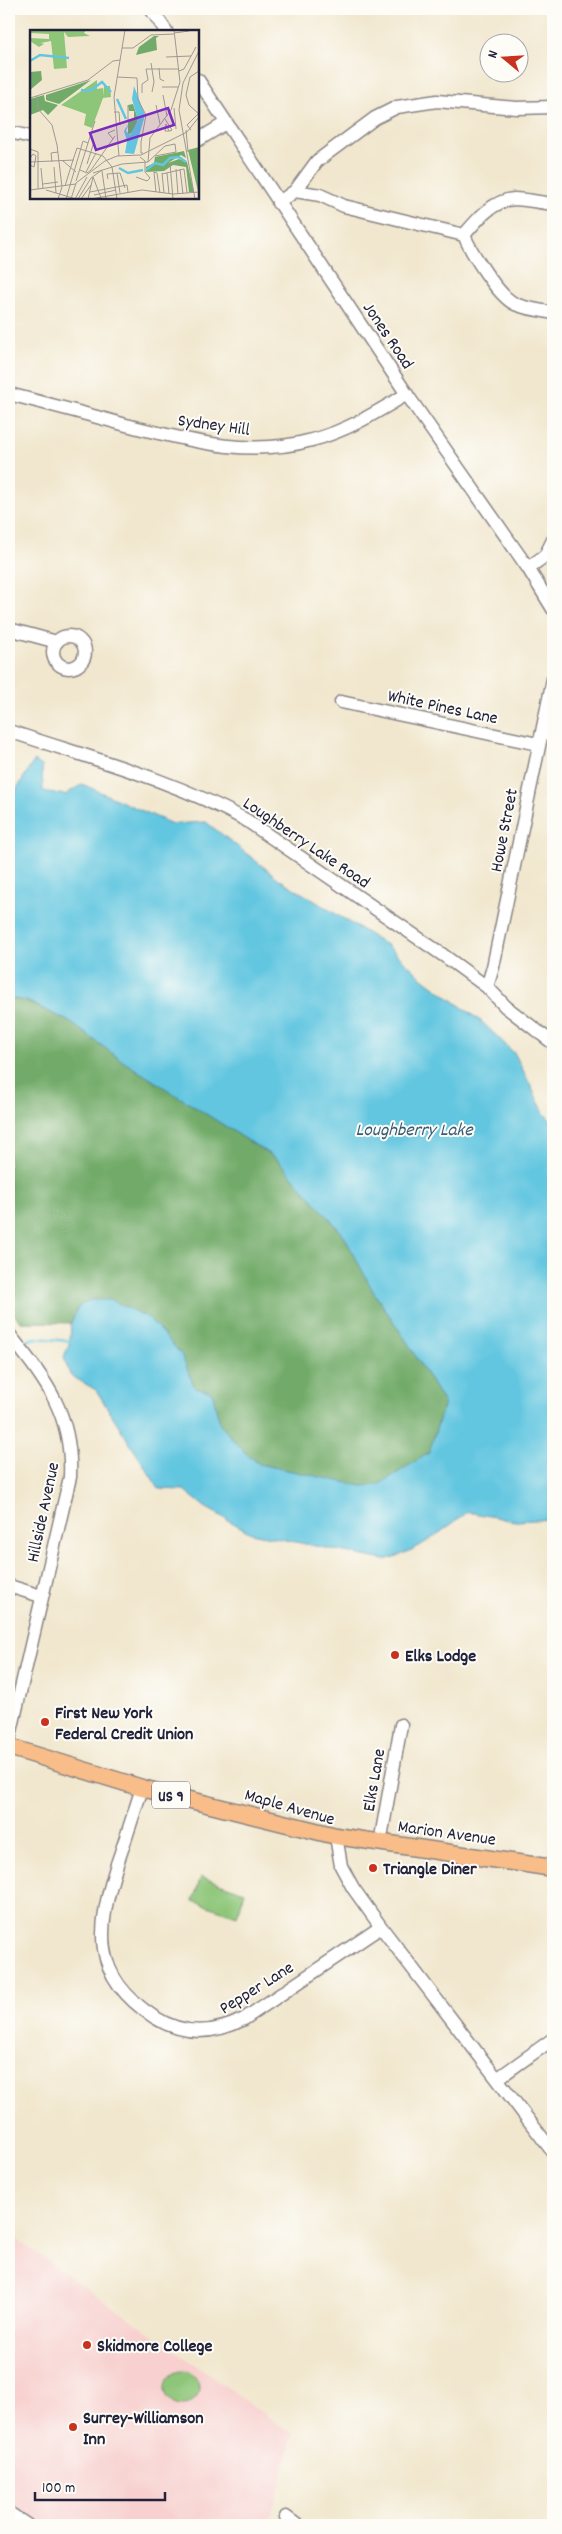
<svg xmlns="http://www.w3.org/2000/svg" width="562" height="2534" viewBox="0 0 562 2534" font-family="Dekko,sans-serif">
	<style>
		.built { fill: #f7d0cf }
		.green { fill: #8ec679; stroke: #58745a }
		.forest { fill: #72ab69; stroke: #4a6652 }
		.water { fill: #62c6e0; stroke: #42748e }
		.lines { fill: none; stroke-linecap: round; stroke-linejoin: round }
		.stream { stroke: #62c6e0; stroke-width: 2.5 }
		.minor-casing { stroke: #8a8484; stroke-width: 15 }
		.major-casing { stroke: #8a8484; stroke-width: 19 }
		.minor { stroke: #fff; stroke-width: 12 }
		.major { stroke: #f8bd88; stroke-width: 16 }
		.poi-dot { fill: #c8321e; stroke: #fdfcf7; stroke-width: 2 }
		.labels { text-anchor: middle; stroke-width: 4; stroke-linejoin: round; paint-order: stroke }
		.shield { fill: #fdfcf7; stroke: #646373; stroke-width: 1 }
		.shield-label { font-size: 16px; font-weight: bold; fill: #22223b }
		.street-label { font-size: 18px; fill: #22223b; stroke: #fdfcf7 }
		.poi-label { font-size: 18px; font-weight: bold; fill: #22223b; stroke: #fdfcf7; text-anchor: start }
		.water-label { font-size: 19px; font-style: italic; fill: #385b75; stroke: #fdfcf7 }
		.inset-river { fill: none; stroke: #62c6e0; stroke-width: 2.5 }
		.inset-road { fill: none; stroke: #9e9893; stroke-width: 1 }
		.view { fill: #7b2cbf; fill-opacity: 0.15; stroke: #7b2cbf; stroke-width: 2.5 }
		.inset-edge { fill: none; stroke: #22223b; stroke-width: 2.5 }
	</style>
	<rect width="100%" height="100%" fill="#fdfcf7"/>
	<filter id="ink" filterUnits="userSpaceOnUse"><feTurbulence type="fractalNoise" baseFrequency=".02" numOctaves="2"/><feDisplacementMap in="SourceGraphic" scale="10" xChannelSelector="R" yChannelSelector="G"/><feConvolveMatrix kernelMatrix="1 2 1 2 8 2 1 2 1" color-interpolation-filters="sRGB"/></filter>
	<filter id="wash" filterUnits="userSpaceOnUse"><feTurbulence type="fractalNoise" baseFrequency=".0096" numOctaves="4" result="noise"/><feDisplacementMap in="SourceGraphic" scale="20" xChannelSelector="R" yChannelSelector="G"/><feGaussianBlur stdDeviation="1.12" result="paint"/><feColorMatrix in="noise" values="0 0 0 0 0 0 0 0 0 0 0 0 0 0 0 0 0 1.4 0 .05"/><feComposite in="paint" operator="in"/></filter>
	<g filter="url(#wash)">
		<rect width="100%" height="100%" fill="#f1e7ce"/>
		<!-- built -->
		<path class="built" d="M9,2234L293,2434L269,2525H9Z"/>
		<!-- green -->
		<path class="green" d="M201,1877L245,1892L237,1916L193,1901Z
			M165 2388a17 17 0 1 1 34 0a17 17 0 1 1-34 0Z"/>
		<!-- forest -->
		<path class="forest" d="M9,998L26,1001L70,1022L124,1062L277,1159L343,1234L373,1291L407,1342L444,1403L429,1453L378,1485L362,1486L259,1464L241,1449L220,1424L212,1392L195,1388L181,1354L149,1318L111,1300L79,1306L71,1323L21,1322L9,1309Z"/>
		<!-- water -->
		<path class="water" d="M34,761L42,766L43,791L65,795L82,784L172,824L206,822L279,879L388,946L420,976L482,1022L515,1054L544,1113L553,1123V1519L516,1521L468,1512C438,1533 420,1551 384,1560L251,1533L205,1507L184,1490L159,1489L96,1390L70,1375L64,1357L70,1341L71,1323L79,1306L91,1300H111L149,1318L181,1354L195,1388L212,1392L220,1424L241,1449L259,1464L362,1486L378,1485L429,1453L444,1403L407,1342L373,1291L343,1234L277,1159L124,1062L70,1022L27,1001L9,998V789L16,790Z"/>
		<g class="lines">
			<!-- stream -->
			<path class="stream" d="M20,1343L35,1338L70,1341"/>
		</g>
	</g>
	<g filter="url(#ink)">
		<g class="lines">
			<defs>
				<path id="minor" d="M151,9L166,31
					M198,80L410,399L528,568L553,609
					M9,132L31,137
					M198,140L226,123
					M295,191L317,161L375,118L397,107L437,101L517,108L553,107
					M278,203L295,191L320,195L344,206L464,235
					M553,204C541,203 526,199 514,199C493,200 476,221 464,235C471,252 498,296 515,304C527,309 541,310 553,313
					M9,394C48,404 87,414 126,425C187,440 249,458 312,440C347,431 377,412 407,394
					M528,568L545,556L553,540
					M9,629L57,642
					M53 652a16 16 0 1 1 32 0a16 16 0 1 1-32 0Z
					M341,702L538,744
					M9,731C89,758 172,779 246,820L443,955L487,987L506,1007L553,1043
					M487,987L493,967L553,679
					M9,1334C46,1381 73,1414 70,1477L9,1740
					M9,1586L41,1596
					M142,1788C134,1813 126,1838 117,1864C97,1929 90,1975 154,2017C184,2036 215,2034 244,2019L381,1927
					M336,1836L341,1866L353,1888L381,1927L553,2152
					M380,1843L401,1725
					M497,2079L553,2039
					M9,2513L27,2525
					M286,2517L297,2525"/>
				<path id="major" d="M9,1747L142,1788L336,1836L553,1868"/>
			</defs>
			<!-- minor casing -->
			<use href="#minor" class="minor-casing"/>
			<!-- major casing -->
			<use href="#major" class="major-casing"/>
			<!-- minor -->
			<use href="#minor" class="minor"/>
			<!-- major -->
			<use href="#major" class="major"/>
		</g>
	</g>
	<!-- markers -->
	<g class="poi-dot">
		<circle cx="395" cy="1655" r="5"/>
		<circle cx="45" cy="1722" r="5"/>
		<circle cx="373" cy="1868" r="5"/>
		<circle cx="87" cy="2345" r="5"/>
		<circle cx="73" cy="2427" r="5"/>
	</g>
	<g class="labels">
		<!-- shield labels -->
		<rect class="shield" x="152" y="1781.5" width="38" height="27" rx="4"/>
		<g class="shield-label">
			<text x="171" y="1801">US 9</text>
		</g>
		<!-- street labels -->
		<g class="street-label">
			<text transform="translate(389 335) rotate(56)" y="6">Jones Road</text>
			<text transform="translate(214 424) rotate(8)" y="6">Sydney Hill</text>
			<text transform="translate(443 706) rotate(12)" y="6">White Pines Lane</text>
			<text transform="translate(503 830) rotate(-79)" y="6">Howe Street</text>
			<text transform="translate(307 842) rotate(34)" y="6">Loughberry Lake Road</text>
			<text transform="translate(42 1512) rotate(-78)" y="6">Hillside Avenue</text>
			<text transform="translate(373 1780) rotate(-80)" y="6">Elks Lane</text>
			<text transform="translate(290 1806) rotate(16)" y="6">Maple Avenue</text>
			<text transform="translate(447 1832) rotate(8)" y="6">Marion Avenue</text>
			<text transform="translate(256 1987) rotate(-32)" y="6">Pepper Lane</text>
		</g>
		<!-- poi labels -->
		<g class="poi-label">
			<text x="405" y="1661">Elks Lodge</text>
			<text x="55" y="1718">First New York<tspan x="55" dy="21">Federal Credit Union</tspan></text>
			<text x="383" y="1874">Triangle Diner</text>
			<text x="97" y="2351">Skidmore College</text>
			<text x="83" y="2423">Surrey-Williamson<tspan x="83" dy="21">Inn</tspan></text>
		</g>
		<!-- water labels -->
		<g class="water-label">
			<text x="414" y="1135">Loughberry Lake</text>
		</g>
	</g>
	<!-- overview -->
	<g transform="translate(30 30)">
		<rect width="169" height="169" fill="#f1e7ce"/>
		<path d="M0,0H56L54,3L60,6L38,7L34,2L37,38L24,39L21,11L11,13L14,14L9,17L0,11V8L19,9V4L0,3ZM67,50V59L73,58V66L74,56H80L81,67L73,68L62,98L54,95L56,84L31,75Z" fill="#8ec679"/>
		<path d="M124,6H129L126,8L127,20L106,25L109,17ZM11,41L12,50L0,60V42ZM61,50L29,74L16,70V65ZM14,65L15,71L28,75L18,85L13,80L0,85V69ZM103,74L108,89L104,101L98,105V92L104,89V81H99L98,75ZM169,117V161H168L158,120ZM154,121L156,128L151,125L138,133L149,129L157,132L164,162H159L156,137L143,135L134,141L116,142V137L124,133L125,127Z" fill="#72ab69"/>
		<path d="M104,56L115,85L104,124L95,123L97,111L94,101L99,93L96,101L100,105L108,90L102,69Z" fill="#62c6e0"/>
		<path class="inset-river" d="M0,31L10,25L39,28M51,60L60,61L72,52L81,62M87,69L96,89M89,138L98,143L113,140M116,140L125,133L133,135L140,128L149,127L156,132"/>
		<path class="inset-road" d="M144,3L159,1M92,18H103L121,5L144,4M136,27L161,26M121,33L124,52L122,62M129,38L130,49L134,51M149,41L154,39L166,17M169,41L160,47L156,65L159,75L169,84M87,47L107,48L108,70L116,85L111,112V123H113M132,57H148M112,63V54L118,50L116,39H149M133,65L137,86M7,66L8,79L22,95L27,115L32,157L28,169M0,68L58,50L83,31L90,30M126,75L130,94M144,78L146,99M84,82H89L90,95M135,89L142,100L140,101H135L136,94L139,101M86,95L98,91V75M156,100L158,122M161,100L157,95L168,84M157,102L169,87M83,109L78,103L85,100M0,119L8,122V159M89,126L84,67L95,0M0,128L3,124L6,126L4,137L0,135M43,130L47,118L73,126L82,137L87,169M33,131L46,142M0,132L44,130M22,132L21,123L28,122M118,132L120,108L141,80L150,52L144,0M140,133L143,169M57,134L64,112M24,137L26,163M11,138L13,159M146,139L148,164M150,139L153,164M50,140L57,143L61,140L85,106M72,141L76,169M56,142L66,123M124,142L127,143L130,163M124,142L126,162M63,143L92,134L118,132L135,116L145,114L146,122L125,126M87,143L90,163M132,143L134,163M137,143L139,164M132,144L154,139L157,163M63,147L71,168M106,147L117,151L120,148L115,142V131L110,127M78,149L77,144L90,143L95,158M46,151L65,91M13,154L28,152M35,156L43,130M0,160L46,154M16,160L46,169M60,162L97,155L98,162M64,165L86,160M36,169L53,111L58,113M41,169L46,153L75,131L87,126L111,125L157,102M45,169L57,147M48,169L61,148L72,140M51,169L61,155M58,169L63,147M61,169L112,160L143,164L169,162M165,169L149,80L153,53L169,21"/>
		<path class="view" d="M138,78L144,95L66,120L60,103Z"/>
		<rect width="169" height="169" class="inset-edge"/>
	</g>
	<!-- margin -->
	<rect width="562" height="2534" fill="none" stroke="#fdfcf7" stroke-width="30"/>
	<!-- north arrow -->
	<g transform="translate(504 58) rotate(288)"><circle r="24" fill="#fdfcf7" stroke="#a5a5ac"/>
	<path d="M0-4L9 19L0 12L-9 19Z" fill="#c8321e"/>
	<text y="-8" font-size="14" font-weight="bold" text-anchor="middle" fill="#22223b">N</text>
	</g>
	<!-- scale -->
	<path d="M35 2492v8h130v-8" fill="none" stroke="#22223b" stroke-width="2.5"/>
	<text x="42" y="2492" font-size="15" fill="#22223b" stroke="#fdfcf7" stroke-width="4" paint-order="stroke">100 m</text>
</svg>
